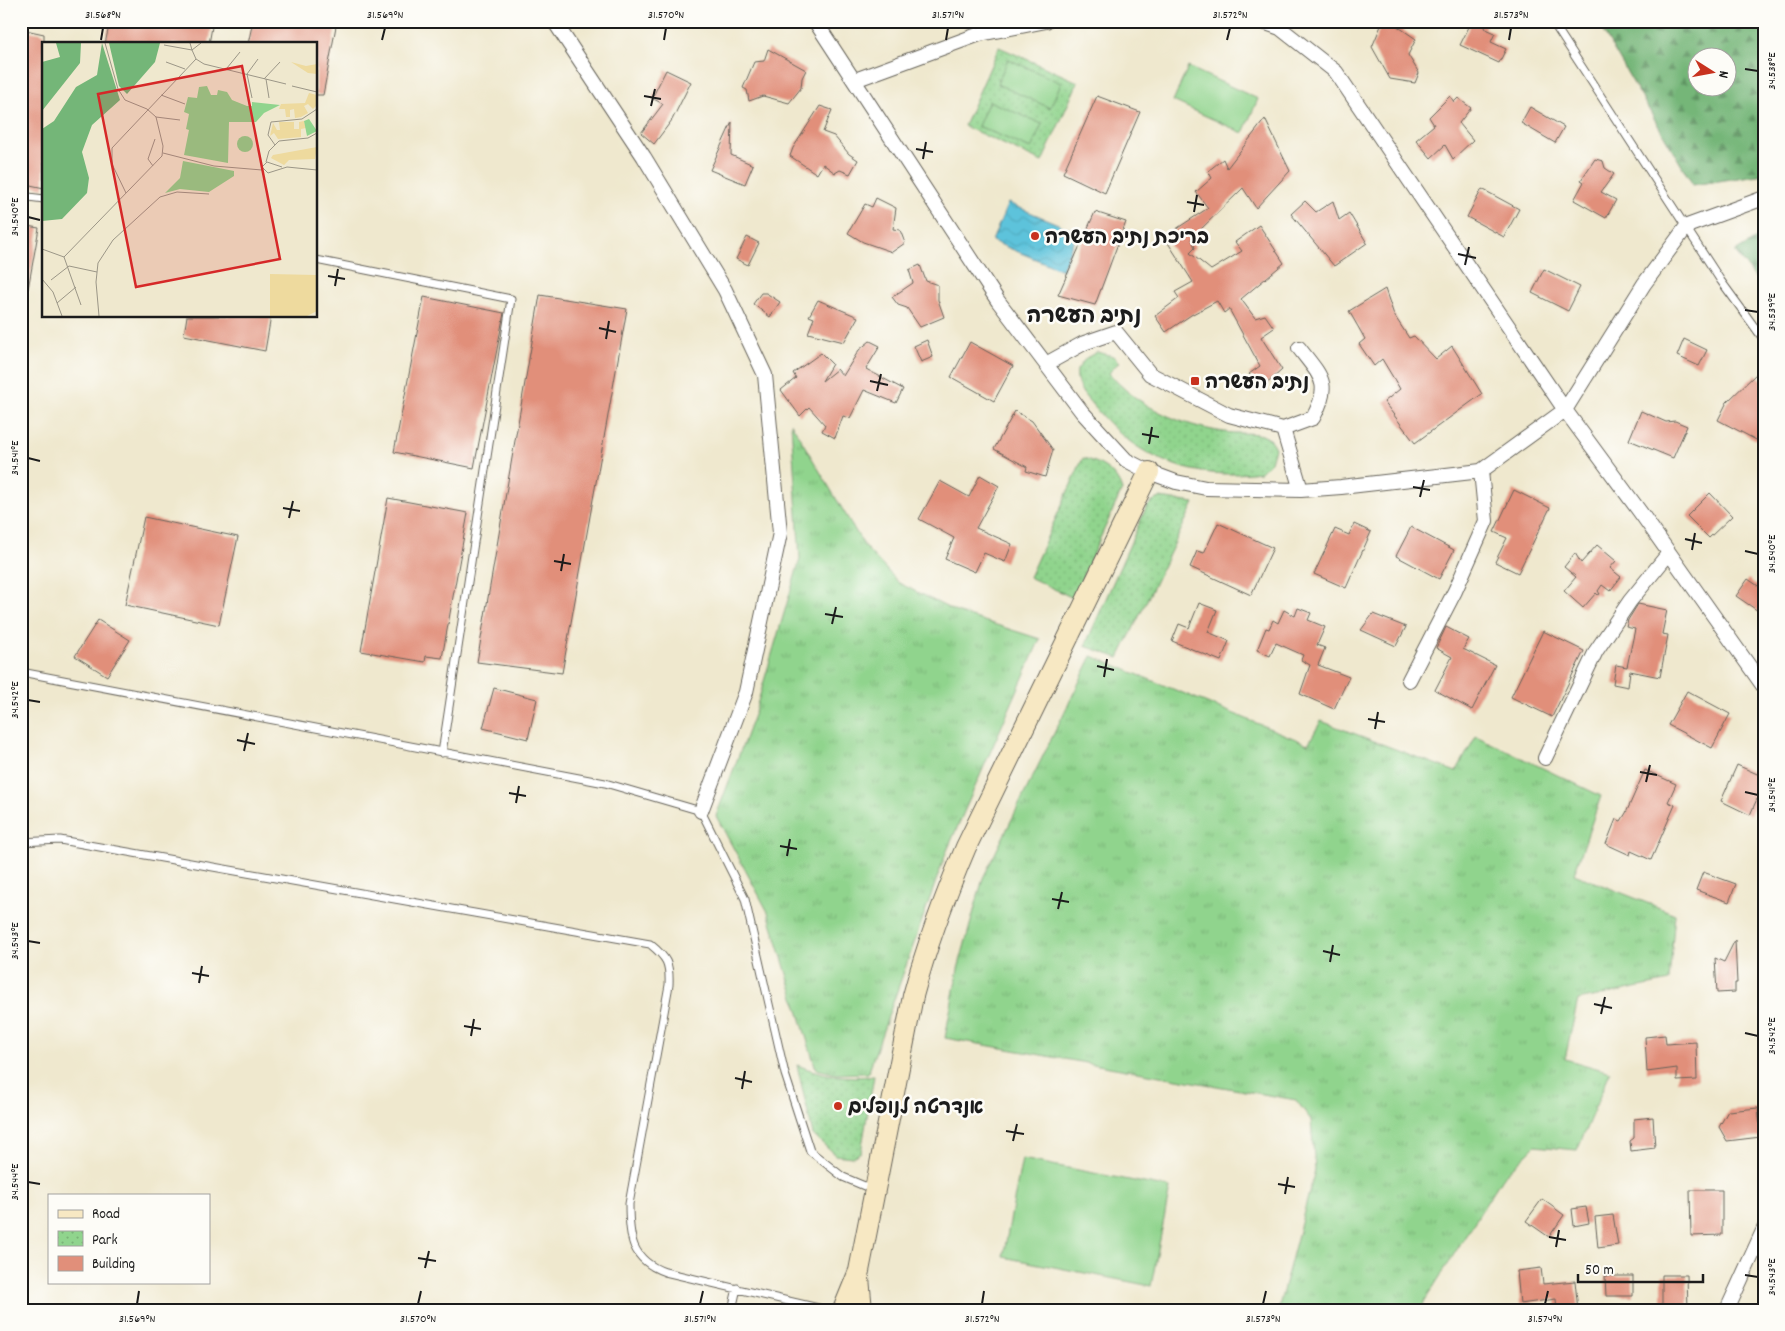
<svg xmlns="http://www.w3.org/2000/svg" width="1785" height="1331" viewBox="0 0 1785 1331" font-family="Dekko,'Playpen Sans Hebrew',sans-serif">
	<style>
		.grass { fill: url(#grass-tufts); stroke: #567854 }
		.forest { fill: url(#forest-firs); stroke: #48694a; fill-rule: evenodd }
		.park { fill: url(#park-dots); stroke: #567854 }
		.pitch { fill: #90d48d; stroke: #567854 }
		.water { fill: url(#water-waves); stroke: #3c707c }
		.building { fill: #e18f7a }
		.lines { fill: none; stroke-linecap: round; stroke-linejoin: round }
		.lane-casing { stroke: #66635a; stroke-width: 9 }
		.street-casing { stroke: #66635a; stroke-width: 16 }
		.secondary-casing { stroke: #66635a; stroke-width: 22 }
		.lane { stroke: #fff; stroke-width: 7 }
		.street { stroke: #fff; stroke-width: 14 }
		.secondary { stroke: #f7e8c3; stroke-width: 20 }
		.ticks { fill: none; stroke: #1c1c1c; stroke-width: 2 }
		.poi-dot { fill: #c8321e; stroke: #fdfcf7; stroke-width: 2 }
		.labels { text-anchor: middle; stroke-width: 5; stroke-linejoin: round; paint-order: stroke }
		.poi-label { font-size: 20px; font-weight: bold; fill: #1c1c1c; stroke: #fdfcf7; text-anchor: start }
		.quarter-label { font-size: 22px; font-weight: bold; fill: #1c1c1c; stroke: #fdfcf7 }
		.inset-road { fill: none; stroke: #9b9687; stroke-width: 1 }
		.view { fill: #d62828; fill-opacity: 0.15; stroke: #d62828; stroke-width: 2.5 }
		.inset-edge { fill: none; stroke: #1c1c1c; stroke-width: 2.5 }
		.neatline { fill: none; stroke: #1c1c1c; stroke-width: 2 }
		.ticks-label { font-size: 12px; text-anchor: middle; fill: #1c1c1c }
	</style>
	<defs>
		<pattern id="grass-tufts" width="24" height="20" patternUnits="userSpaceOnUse" patternTransform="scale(1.25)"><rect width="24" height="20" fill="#90d48d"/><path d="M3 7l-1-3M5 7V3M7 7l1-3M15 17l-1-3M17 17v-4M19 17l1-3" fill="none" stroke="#7cb579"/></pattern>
		<pattern id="forest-firs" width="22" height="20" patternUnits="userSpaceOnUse" patternTransform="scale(1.25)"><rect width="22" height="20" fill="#74b678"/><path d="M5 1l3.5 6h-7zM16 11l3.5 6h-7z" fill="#5e9362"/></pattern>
		<pattern id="park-dots" width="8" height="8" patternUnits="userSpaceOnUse" patternTransform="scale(1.25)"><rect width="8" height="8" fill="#90d48d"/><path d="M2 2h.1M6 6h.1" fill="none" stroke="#7cb579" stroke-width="1.8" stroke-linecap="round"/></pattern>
		<pattern id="water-waves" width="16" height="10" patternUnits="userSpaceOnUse" patternTransform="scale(1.25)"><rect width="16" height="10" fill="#5dc3db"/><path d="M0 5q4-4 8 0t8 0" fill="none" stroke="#50a7bb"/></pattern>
	</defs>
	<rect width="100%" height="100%" fill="#fdfcf7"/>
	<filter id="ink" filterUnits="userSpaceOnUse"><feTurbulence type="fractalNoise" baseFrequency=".02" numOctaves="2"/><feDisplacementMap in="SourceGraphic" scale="10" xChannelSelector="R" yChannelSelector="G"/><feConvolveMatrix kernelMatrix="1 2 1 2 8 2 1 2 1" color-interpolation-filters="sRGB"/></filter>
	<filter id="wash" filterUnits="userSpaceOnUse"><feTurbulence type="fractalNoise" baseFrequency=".0096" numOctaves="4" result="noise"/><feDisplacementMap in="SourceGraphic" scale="20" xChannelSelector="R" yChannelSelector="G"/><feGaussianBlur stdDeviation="1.12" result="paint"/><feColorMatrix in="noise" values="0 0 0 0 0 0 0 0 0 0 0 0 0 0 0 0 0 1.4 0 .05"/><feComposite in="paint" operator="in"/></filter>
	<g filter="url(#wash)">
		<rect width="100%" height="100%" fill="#efe8ce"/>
		<!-- grass -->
		<path class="grass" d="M791,423L865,547L899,583L956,612L1040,639L946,853L868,1073L836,1074L816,1069L768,912L716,816L754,715L800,559Z
			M1092,656L1308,744L1321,721L1456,772L1476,736L1601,796L1574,874L1675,914L1669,981L1578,1000L1565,1059L1610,1072L1577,1150L1535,1146L1502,1178L1424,1302L1422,1310H1278L1315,1170L1311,1120L1296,1100L945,1038L958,969L983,878Z"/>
		<!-- forest -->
		<path class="forest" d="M1597,21H1764V174L1693,185ZM1698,58H1728V88H1698Z
			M1764,234V289L1735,252Z"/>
		<!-- park -->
		<path class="park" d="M999,47L1078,82L1042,162L964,126Z
			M1097,352L1113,356L1119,362L1109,373C1136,406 1182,426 1224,432C1236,434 1251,432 1262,435C1270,438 1272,442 1275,448L1271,462L1260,472C1194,481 1138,460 1096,409C1085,396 1075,388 1077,370L1086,358Z
			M1083,458C1100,462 1117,472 1122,490L1073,598L1029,577Z
			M1160,498L1194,503L1119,658L1085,646L1146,508L1153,501Z
			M797,1065C825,1076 844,1078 874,1076L861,1152L852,1157L835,1155L813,1135Z"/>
		<!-- pitch -->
		<path class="pitch" d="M1008,59L1061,83L1050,108L997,84Z
			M1188,67L1258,99L1243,133L1173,101Z
			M989,101L1042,124L1031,149L978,126Z
			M1022,1159L1170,1188L1151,1286L1003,1257Z"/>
		<!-- water -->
		<path class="water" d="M1008,203L1077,232L1062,270L992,241Z"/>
		<g id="blocks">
			<!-- building -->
			<path class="building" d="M110,21H213L209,44H105Z
				M253,21H337L323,95H316V44H248Z
				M1383,21H1390L1416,39L1408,55L1419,73L1415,83L1390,79L1372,47Z
				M1472,21H1488L1484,28L1495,33L1491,42L1506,49L1499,63L1460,45Z
				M21,29L44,34V188L21,183Z
				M768,49L806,70L802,78L801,88L789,103L763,96L749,101L747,90L743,88L754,62L764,61Z
				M666,70L691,82L672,120L654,144L641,133L663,104L652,98Z
				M1097,96L1140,112L1105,193L1063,173Z
				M1450,96L1454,102L1458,98L1471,108L1459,123L1473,140L1453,159L1445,145L1431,158L1416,140L1434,125L1429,117Z
				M820,106L832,110L823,132L834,136L849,154L858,160L850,174L840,170L835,173L823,164L817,174L790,156L793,148Z
				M1530,107L1564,127L1555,143L1521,123Z
				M1265,119L1290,171L1256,208L1243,188L1198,232L1199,234L1192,239L1195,248L1190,253L1211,270L1242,251L1235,242L1259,225L1284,263L1241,299L1255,318L1265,315L1274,328L1261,337L1282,370L1262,388L1249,374L1260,366L1229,309L1224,313L1217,301L1191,315L1166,332L1155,316L1179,298L1175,292L1193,282L1163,235L1165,233L1167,235L1208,208L1196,192L1212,178L1208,171L1223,159L1227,168Z
				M732,122L731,155L753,165L745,184L710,170Z
				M1595,159L1603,161L1605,168L1614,174L1601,192L1616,200L1606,218L1574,200L1584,182L1581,180Z
				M1482,189L1519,209L1504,237L1467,217Z
				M876,198L896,208L893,229L900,230L905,243L892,252L863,242L848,233L865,204L872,207Z
				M1305,201L1316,212L1333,201L1339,220L1349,213L1367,243L1334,266L1291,214Z
				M1095,212L1126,222L1095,305L1058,295Z
				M21,225L39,228L28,289H21Z
				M747,237L759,243L748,265L736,259Z
				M920,265L926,281L938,285V300L944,317L920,327L907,308L898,305L892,297L913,283L909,270Z
				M1544,269L1580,287L1568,311L1532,293Z
				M1385,289L1394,315L1409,338L1414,336L1436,359L1452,346L1482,394L1415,443L1384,402L1400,389L1382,359L1374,366L1359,344L1365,339L1349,311Z
				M761,293H766L780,302L770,317L753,304Z
				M540,295L627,309L562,673L477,662Z
				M424,297L504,313L474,468L394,452Z
				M818,300L858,317L844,342L808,333L814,318L809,316Z
				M187,316H271L265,351L184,335Z
				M1684,339L1707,350L1699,366L1677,356Z
				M927,340L933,357L921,362L914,346Z
				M870,341L880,346L866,369L903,389L896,403L864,390L850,418L843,416L835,438L822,431L825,425L809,407L800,416L781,390L796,378L793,373L821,353L832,364L822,381L837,369L843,376L859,350Z
				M970,342L1013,366L994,401L951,377Z
				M1756,374L1764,383V444L1718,420L1727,402Z
				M1015,411L1032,421L1053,450L1045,477L1026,471L1027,467L994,449Z
				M1641,411L1666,422L1675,421L1687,426L1673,458L1629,440Z
				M980,475L999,486L976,528L1012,544L1005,562L984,553L975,572L945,559L954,538L919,519L940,481L969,497Z
				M1514,490L1550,508L1518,573L1495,562L1507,538L1494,532Z
				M1710,493L1732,516L1709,538L1687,516Z
				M388,498L468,513L442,658L426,656L425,662L361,651Z
				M144,517L238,537L219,625L125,605Z
				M1218,523L1273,548L1251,595L1190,567L1197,551L1204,553Z
				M1354,524L1371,532L1346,588L1314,574L1335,529L1349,535Z
				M1411,527L1454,550L1439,579L1396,556Z
				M1597,545L1616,561L1610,568L1621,577L1610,591L1602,585L1598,591L1600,594L1598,595L1596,593L1583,608L1564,591L1576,577L1564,567L1575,553L1581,563Z
				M1748,579L1764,590V615L1736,596Z
				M1199,603L1217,610L1208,632L1229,641L1221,661L1172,641L1179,624L1189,628Z
				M1638,604L1667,610L1662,634L1668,635L1660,677L1630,671L1628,687L1613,684L1616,665L1627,667L1635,629L1626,627L1628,620Z
				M1298,608L1311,613L1308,620L1325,627L1317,645L1325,648L1318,665L1349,677L1334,709L1300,694L1310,665L1301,660L1303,655L1276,643L1270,656L1257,650L1266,628L1269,629L1273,620L1278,623L1284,610L1295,616Z
				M1373,614L1406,627L1396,646L1361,630Z
				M98,620L130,640L107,676L75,656Z
				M1446,627L1469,639L1463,649L1495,665L1472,710L1435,690L1452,657L1436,648Z
				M1543,631L1584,651L1552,717L1511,697Z
				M494,688L537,699L528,739L483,728Z
				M1687,691L1730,714L1712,748L1668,725Z
				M1737,765L1764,777V802L1757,799L1750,815L1721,801Z
				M1645,770L1676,784L1668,802L1675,805L1651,860L1631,851L1630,855L1606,844L1616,819L1621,821L1626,813Z
				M1703,872L1736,884L1729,902L1696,890Z
				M1735,940L1737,983H1735V992L1717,993L1715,958L1724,962Z
				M1665,1035L1666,1044L1696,1042L1697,1080L1677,1081V1068L1647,1072L1645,1037Z
				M1758,1108L1761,1137L1727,1141L1719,1127L1728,1111Z
				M1653,1117L1655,1148L1631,1151L1630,1141L1634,1138V1119Z
				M1690,1190H1722V1235L1691,1236Z
				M1542,1199L1564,1215L1549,1237L1526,1221Z
				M1586,1207L1589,1223L1574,1226L1572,1209Z
				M1613,1215L1618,1245L1598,1248L1595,1217Z
				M1541,1268L1543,1284L1575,1281L1578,1310H1557L1556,1299L1520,1304L1517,1271Z
				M1662,1275H1687L1688,1310H1662Z
				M1605,1276H1633V1296H1606Z"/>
		</g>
	</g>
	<g filter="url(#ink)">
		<use href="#blocks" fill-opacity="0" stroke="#66635a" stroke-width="1"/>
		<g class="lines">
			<defs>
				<path id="lane" d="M1552,21L1721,281L1764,340
					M21,196L44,199
					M316,260L511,299L442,753
					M21,672L605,783L701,811L745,899L785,1074L810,1151L843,1177L874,1190
					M21,842L60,840L650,944C667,958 670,963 669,985L629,1204C629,1237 631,1260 665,1272L827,1310
					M732,1310L737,1288"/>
				<path id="street" d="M554,21L644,157L725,290L765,375L780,533L746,692L701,811
					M815,21L998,301L1082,412L1126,460L1149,472L1176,482L1206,488L1301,490L1341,487L1481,471L1565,410L1644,284L1687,226L1764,198
					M1260,21L1280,28L1336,72L1565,410L1643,516L1764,687
					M855,80L980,34L1046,21
					M1046,364L1084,343L1116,332L1150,374L1229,415L1283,429L1313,418C1332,383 1321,377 1299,348
					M1283,429L1301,490
					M1409,680L1455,591L1486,521L1481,471
					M1545,758L1596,651L1630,601L1669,553
					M1727,1310L1764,1229"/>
				<path id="secondary" d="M859,1278L862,1310
					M843,1310L859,1271L913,996C927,944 945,896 966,847L1149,472"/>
			</defs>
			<!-- lane casing -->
			<use href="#lane" class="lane-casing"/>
			<!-- street casing -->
			<use href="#street" class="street-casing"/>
			<!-- secondary casing -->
			<use href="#secondary" class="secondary-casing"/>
			<!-- lane -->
			<use href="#lane" class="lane"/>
			<!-- street -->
			<use href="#street" class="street"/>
			<!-- secondary -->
			<use href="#secondary" class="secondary"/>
		</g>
	</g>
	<!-- ticks -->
	<path class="ticks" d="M101,40L103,28M382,40L385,28M664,40L666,28M946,40L948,28M1227,40L1230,28M1509,40L1511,28M1745,69L1758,71M644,96L661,99M651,106L655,89M916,149L933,152M923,159L926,142M1187,202L1204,205M1194,212L1197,195M28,217L40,220M1458,254L1476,258M1465,265L1469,247M328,276L345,279M335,286L338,269M1745,310L1758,312M599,328L616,332M606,339L609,321M870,381L888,385M877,391L881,374M1142,434L1159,437M1149,444L1152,427M28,458L40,461M1413,487L1430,490M1420,497L1424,480M283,508L300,511M289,518L293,501M1685,539L1702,543M1692,550L1695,533M1745,551L1758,554M554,561L571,564M561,571L564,554M825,614L843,617M832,624L836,607M1097,666L1114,670M1104,677L1107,659M28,700L40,702M1368,719L1385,722M1375,729L1378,712M237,740L255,744M244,751L248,733M1640,772L1657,775M1646,782L1650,765M1745,792L1758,795M509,793L526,796M516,803L519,786M780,846L797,849M787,856L790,839M1052,899L1069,902M1058,909L1062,892M28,941L40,943M1323,951L1340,955M1330,962L1333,945M192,973L209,976M199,983L202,966M1594,1004L1612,1008M1601,1014L1605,997M464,1026L481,1029M1745,1033L1758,1036M471,1036L474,1019M735,1078L752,1082M742,1089L745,1071M1006,1131L1024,1134M1013,1141L1017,1124M28,1182L40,1184M1278,1184L1295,1187M1285,1194L1288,1177M1549,1237L1566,1240M1556,1247L1559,1230M418,1258L436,1261M425,1268L429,1251M1745,1275L1758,1277M137,1304L139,1291M418,1304L421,1291M700,1304L703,1291M982,1304L984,1291M1263,1304L1266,1291M1545,1304L1548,1291"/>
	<!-- markers -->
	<g class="poi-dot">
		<circle cx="1035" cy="236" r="5"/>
		<rect x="1190" y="376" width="10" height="10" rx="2.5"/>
		<circle cx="838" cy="1106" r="5"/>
	</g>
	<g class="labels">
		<!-- poi labels -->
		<g class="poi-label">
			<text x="1045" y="243">בריכת נתיב העשרה</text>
			<text x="1205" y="388">נתיב העשרה</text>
			<text x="848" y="1113">אנדרטה לנופלים</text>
		</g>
		<!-- quarter labels -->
		<g class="quarter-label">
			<text x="1084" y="322">נתיב העשרה</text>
		</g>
	</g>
	<!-- overview -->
	<g transform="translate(42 42)">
		<rect width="275" height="275" fill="#efe8ce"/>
		<path d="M165,44L169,53H175L176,48L185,50L190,58L205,64H210V60L238,63L222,71L214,80H187L186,121L142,113L147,88L144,87L147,72L142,70L146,55L155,56L157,45ZM141,119L192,129V134L167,150L138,147L123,151L138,136Z" fill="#90d48d"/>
		<path d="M14,1H39L38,21L0,69V20L18,15ZM60,1L78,58L50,83L40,110L47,136L45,151L20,177L0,179V87L12,79L34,45L55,33ZM67,1H118L113,20L85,52L77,44Z" fill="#74b678"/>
		<path d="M249,20L264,24L275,22V32L266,31ZM267,51L275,53L274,64L271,67L266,62L262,64L266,71L259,75L253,76L252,67L248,68V75H244L243,67H237L239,62L263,61ZM262,79L264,86L259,87V95L236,97L232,91L228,94L231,81L235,88H238L237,80H252V87H257V80ZM275,105L273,117L247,118L242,123L229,116L231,113ZM228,232L275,233V269L265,274H228Z" fill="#eeda9e"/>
		<path d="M267,77L275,89L265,94L262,79Z" fill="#90d48d"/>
		<path d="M195 102a8 8 0 1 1 16 0a8 8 0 1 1-16 0Z" fill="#90d48d"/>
		<path class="inset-road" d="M148,1L150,8L159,1M122,3L150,8L154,17L162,22L244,42M124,20L143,27M185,26L198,10M222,37L238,20M224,37L227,56M250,44L275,50M119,53L143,62M210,56L205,32L216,17M114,75L138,78M233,103L226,93L229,80L260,77L275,67M121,111L172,124L220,128M224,120L227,109L237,99L266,96L275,91M111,124L106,117L113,97M240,125L225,120L220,125L226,131L245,125L275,128M84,151L70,122V106L154,17M0,207L22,215L120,114L121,104L114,75L105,67L83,58L76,47L63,1M22,215L39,263M0,237L11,250L20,274M9,238L27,224L55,230M15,261L34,245M57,274L54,240L56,221L71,198L118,155L135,150L167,152"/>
		<path class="view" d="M200,24L238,217L94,245L56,52Z"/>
		<rect width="275" height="275" class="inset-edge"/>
	</g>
	<!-- margin -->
	<rect width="1785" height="1331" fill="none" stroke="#fdfcf7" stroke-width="55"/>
	<!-- legend -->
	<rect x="48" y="1194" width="162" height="90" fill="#fdfcf7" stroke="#a3a29f"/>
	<rect x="58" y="1210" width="25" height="8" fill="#f7e8c3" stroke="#a3a29f"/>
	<text x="92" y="1218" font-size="15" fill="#1c1c1c">Road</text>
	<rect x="58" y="1231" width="25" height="15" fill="url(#park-dots)" stroke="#a3a29f"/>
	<text x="92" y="1244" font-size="15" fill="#1c1c1c">Park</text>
	<rect x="58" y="1256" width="25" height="15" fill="#e18f7a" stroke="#a3a29f"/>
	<text x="92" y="1268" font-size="15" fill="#1c1c1c">Building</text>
	<!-- north arrow -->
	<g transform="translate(1712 72) rotate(101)"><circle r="24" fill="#fdfcf7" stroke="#a3a29f"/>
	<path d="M0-4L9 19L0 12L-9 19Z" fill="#c8321e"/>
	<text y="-8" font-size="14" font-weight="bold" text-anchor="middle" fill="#1c1c1c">N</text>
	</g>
	<!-- scale -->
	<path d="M1578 1274v8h125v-8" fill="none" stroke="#1c1c1c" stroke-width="2.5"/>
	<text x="1585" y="1274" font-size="15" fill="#1c1c1c" stroke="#fdfcf7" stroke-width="4" paint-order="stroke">50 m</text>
	<rect x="28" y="28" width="1730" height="1276" class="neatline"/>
	<g class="ticks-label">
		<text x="103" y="18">31.568°N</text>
		<text x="385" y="18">31.569°N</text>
		<text x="666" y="18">31.570°N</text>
		<text x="948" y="18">31.571°N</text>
		<text x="1230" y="18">31.572°N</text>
		<text x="1511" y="18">31.573°N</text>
		<text transform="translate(1771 71) rotate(-90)" y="4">34.538°E</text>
		<text transform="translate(14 217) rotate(-90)" y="4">34.540°E</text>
		<text transform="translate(1771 312) rotate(-90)" y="4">34.539°E</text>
		<text transform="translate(14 458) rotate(-90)" y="4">34.541°E</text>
		<text transform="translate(1771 554) rotate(-90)" y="4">34.540°E</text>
		<text transform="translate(14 700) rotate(-90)" y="4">34.542°E</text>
		<text transform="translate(1771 795) rotate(-90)" y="4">34.541°E</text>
		<text transform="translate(14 941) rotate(-90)" y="4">34.543°E</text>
		<text transform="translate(1771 1036) rotate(-90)" y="4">34.542°E</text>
		<text transform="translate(14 1182) rotate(-90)" y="4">34.544°E</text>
		<text transform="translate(1771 1277) rotate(-90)" y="4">34.543°E</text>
		<text x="137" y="1322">31.569°N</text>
		<text x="418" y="1322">31.570°N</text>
		<text x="700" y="1322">31.571°N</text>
		<text x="982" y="1322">31.572°N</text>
		<text x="1263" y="1322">31.573°N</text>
		<text x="1545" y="1322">31.574°N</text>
	</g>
</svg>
